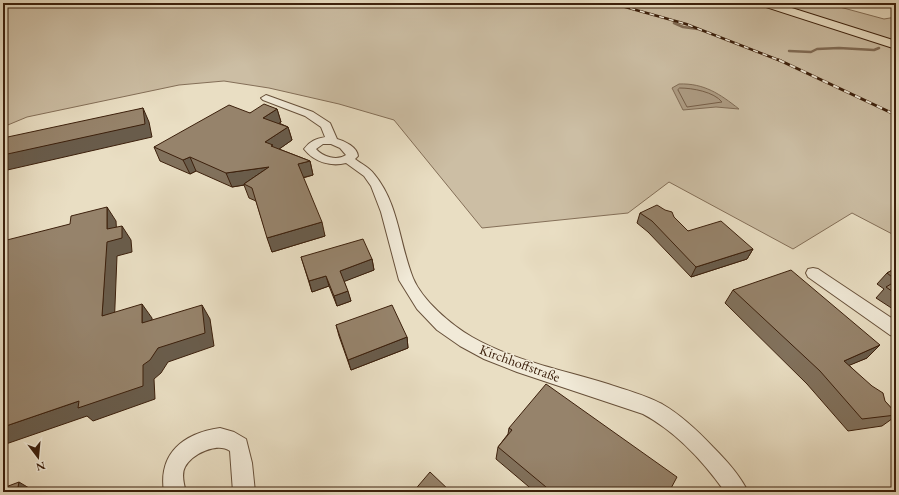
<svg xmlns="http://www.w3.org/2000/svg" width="899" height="495" viewBox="0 0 899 495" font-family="'EB Garamond',serif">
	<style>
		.green { fill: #ccbea4; stroke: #846f58 }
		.water { fill: #ae9d85; stroke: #806b55 }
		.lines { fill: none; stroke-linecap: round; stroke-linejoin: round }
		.shore { stroke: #755e48; stroke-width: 1 }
		.stream { stroke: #806b55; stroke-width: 2.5 }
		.minor-casing { stroke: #67503a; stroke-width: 2 }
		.primary-casing { stroke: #3c200c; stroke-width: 2 }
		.minor { fill: #f1ead8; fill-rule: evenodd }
		.primary { fill: #e9dec3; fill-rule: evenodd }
		.rail-far1-casing { stroke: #3c200c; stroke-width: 2.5 }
		.rail-casing { stroke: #3c200c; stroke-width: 3 }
		.rail-far1 { stroke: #f1ead8; stroke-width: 1.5; stroke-dasharray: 5; stroke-linecap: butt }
		.rail { stroke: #f1ead8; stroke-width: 2; stroke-dasharray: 6; stroke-linecap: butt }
		.wall { fill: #81715c; stroke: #3c200c }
		.shaded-wall { fill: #695c4b; stroke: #3c200c }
		.building { fill: #96836b; stroke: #3c200c }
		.labels { text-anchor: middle; stroke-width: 3; stroke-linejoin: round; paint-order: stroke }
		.street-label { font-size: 14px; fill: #3c200c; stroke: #f1ead8 }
	</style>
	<rect width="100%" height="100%" fill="#e9dec3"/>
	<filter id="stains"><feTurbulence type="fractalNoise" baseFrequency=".005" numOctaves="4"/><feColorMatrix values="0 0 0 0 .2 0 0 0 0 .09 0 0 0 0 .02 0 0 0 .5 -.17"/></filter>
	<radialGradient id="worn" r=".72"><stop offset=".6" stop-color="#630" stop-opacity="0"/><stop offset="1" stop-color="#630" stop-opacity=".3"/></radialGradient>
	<!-- green -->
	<path class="green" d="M3,3H825L884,19L896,17V236L852,213L793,249L669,182L628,213L482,228L394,120L339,104L269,88L224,81L179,85L27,117L3,127Z"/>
	<!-- water -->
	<path class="water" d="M679,84C704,83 720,94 739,109L716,107L683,110L672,88Z"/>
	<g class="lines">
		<!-- shore -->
		<path class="shore" d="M680,88C693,88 714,92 722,102L687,107L678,90Z"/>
		<!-- stream -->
		<path class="stream" d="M674,23L683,27L698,29
			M789,51L811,52L817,49L839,48L874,50L879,48"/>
		<defs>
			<path id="minor" d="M266,95L313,112L330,123L337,139C345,141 357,147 358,156L355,159C361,164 369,167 374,174C399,204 399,243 413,278C422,300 451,325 472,337C514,361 563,370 608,384C626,390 645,395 662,404C681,415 698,431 713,447C726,460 740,475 748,492H725C704,462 675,431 643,414L517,372L484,359L460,346L437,330L417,309L399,280L381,212L371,186L364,176L346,163C331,167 314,162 304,149C310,141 316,139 325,137L321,127L305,116L263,100L261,98ZM331,144L340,148L346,155C337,161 323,157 316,149L323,144Z
				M813,268L818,269L896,321V337L890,335L808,277L806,273L808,269Z
				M220,428L234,432L246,439L252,463L255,492H233L230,451C217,442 192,454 185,467C181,474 184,485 186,492H164C158,453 184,433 220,428Z"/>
			<path id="primary" d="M759,3H776L896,41V49L760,5Z"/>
		</defs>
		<!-- minor casing -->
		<use href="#minor" class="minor-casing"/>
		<!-- primary casing -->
		<use href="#primary" class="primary-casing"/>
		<!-- minor -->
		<use href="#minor" class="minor"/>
		<!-- primary -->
		<use href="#primary" class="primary"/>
		<defs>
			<path id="rail-far1" d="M611,3L686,24L781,61"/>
			<path id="rail" d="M779,60L896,115"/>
		</defs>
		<!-- rail-far1 casing -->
		<use href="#rail-far1" class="rail-far1-casing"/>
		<!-- rail casing -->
		<use href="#rail" class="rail-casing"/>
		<!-- rail-far1 -->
		<use href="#rail-far1" class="rail-far1"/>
		<!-- rail -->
		<use href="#rail" class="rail"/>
	</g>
	<!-- wall -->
	<path class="wall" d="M277,109L281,122L279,123L288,127L292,140L279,149L310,161L313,175L303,178L325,236L272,252L256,201L249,198L244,185L232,187L196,171L190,174L160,161L154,147L250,113Z
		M640,213L674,217L688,231L753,249L747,259L691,277L648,232L637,223Z
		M301,257L372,259L374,270L344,281L351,301L337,306L329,286L312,292Z
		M896,268V311L876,298L884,289L877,284L887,273Z
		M733,290L867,358L849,365L896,413V416L882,426L848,431L807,384L725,303Z
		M336,325L407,337L408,348L351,370L339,336Z
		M509,428L669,492H535L496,459L498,447L508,434Z"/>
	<!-- shaded-wall -->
	<path class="shaded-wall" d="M143,108L149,122L152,137L3,171V155Z
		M277,109L281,122L267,131L263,118Z
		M288,127L292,140L275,152L265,142Z
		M190,157L196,171L190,174L183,160Z
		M310,161L313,175L301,178L298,164Z
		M269,167L244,184V185L232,187L226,173Z
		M107,207L116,221L117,239L122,226L131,240L132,252L117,256L114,330L102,316L107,229Z
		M322,222L325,236L272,252L267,238Z
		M753,249L747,259L691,277L696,267Z
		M372,259L374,270L343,282L340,271Z
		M326,276L329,286L312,292L309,281Z
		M348,291L351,301L337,306L334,296Z
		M142,304L152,318L153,337L142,323Z
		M202,305L210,319L214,346L168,362L161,373L154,379L155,399L93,421L87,416L3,445V427L79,401L143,365L158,348Z
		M407,337L408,348L351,370L348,360Z
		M880,345L867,358L831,373L844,361Z
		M19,482L29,488L28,492H17Z"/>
	<!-- building -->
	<path class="building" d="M264,104L277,109L263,118L288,127L265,142L273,145L271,146L310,161L298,164L322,222L267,238L252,188L244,184L269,167L226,173L190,157L183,160L154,147L229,105L250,113Z
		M143,108L145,124L3,155V138Z
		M657,205L665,210L672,212L674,217L688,231L721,221L753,249L696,267L652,221L640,213Z
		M107,207V229L122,226V238L107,242L102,316L142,304V323L202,305L205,333L158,348L150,360L143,365V386L78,408L79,401L3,427V241L70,224L71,216Z
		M363,239L372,259L340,271L348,291L334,296L326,276L309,281L301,257Z
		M896,268V280L887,273Z
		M791,270L880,345L844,361L872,386L883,393L885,401L896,413V415L862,419L820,371L733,290Z
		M896,281V294L886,287Z
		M392,305L407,337L348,360L336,325Z
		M546,384L677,477L669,492H552L498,447L512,430L509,428Z
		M430,472L451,492H413Z
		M19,482L17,492H3V488Z"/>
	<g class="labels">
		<!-- street labels -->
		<g class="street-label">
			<text transform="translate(520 363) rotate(20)" y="5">Kirchhoffstraße</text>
		</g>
	</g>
	<!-- margin -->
	<rect width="899" height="495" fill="none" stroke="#e9dec3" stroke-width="16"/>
	<rect x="4" y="4" width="891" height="487" fill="none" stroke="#3c200c" stroke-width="2"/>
	<rect x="8" y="8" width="883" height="479" fill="none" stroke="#3c200c"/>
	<!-- north arrow -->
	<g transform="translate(38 457) rotate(164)" stroke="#f1ead8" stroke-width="3" paint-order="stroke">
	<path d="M0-3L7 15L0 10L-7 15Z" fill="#3c200c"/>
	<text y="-6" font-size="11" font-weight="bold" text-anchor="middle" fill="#3c200c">N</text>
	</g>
	<rect width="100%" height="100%" filter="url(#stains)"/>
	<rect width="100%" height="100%" fill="url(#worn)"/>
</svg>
